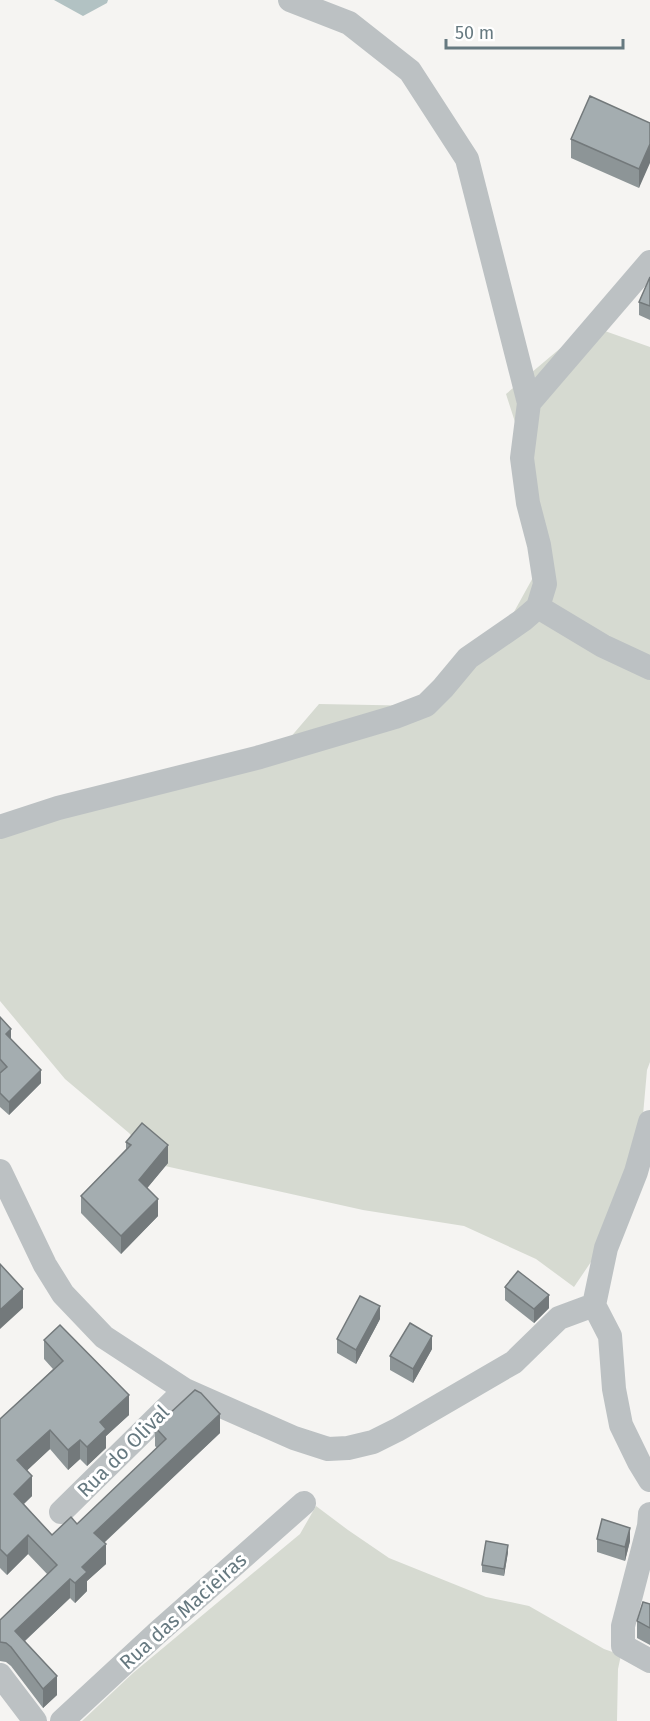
<svg xmlns="http://www.w3.org/2000/svg" width="650" height="1721" viewBox="0 0 650 1721" font-family="'Fira Sans',sans-serif">
	<style>
		.green { fill: #d6dad1 }
		.water { fill: #b2c2c3 }
		.lines { fill: none; stroke-linecap: round; stroke-linejoin: round }
		.street { stroke: #bcc1c3; stroke-width: 24 }
		.wall { fill: #8d9597 }
		.shaded-wall { fill: #73797b }
		.building { fill: #a4adb0; stroke: #73797b; stroke-width: 1.5 }
		.labels { text-anchor: middle; stroke-width: 6; stroke-linejoin: round; paint-order: stroke }
		.street-label { font-size: 20px; fill: #667980; stroke: #fff }
	</style>
	<rect width="100%" height="100%" fill="#f5f4f2"/>
	<!-- green -->
	<path class="green" d="M588,325L650,347V1062L647,1070L640,1149L597,1253L574,1287L536,1259L464,1226L363,1210L156,1164L129,1133L65,1079L0,1001V822L289,739L319,704L426,706L509,621L536,572L524,450L506,394Z
		M316,1506L348,1530L389,1558L486,1597L529,1606L604,1649L621,1655L618,1669L617,1721H82L133,1673L300,1534Z"/>
	<!-- water -->
	<path class="water" d="M54,0H108L107,3L83,16Z"/>
	<g class="lines">
		<!-- street -->
		<path class="street" d="M529,403L650,262
			M538,607L603,646L650,668
			M0,827L58,808L260,757L395,717L426,705L443,688L468,658L523,620L538,607L545,584L539,545L528,503L522,458L529,403L467,159L410,71L349,23L290,0
			M0,1171L45,1265L63,1294L104,1337L185,1390L294,1438L328,1449L348,1448L373,1442L397,1430L514,1362L559,1318L594,1305
			M594,1305L606,1248L636,1172L650,1122
			M594,1305L610,1336L614,1389L621,1425L639,1462L650,1480
			M61,1512L185,1390
			M650,1514L649,1526L623,1626V1646L650,1661
			M0,1675L35,1721
			M62,1721L156,1634L304,1503"/>
	</g>
	<!-- wall -->
	<path class="wall" d="M650,123L639,188L571,158V139Z
		M650,277V320L639,315V302Z
		M0,1017L11,1040L41,1083L9,1115L0,1107Z
		M126,1142L168,1163L147,1188L158,1216L121,1254L81,1213V1196L126,1149Z
		M505,1287L549,1308L534,1323L505,1300Z
		M380,1319L356,1364L337,1353V1339Z
		M44,1340L129,1415L106,1436V1448L87,1466L80,1459L68,1470L50,1449L27,1470L32,1496L24,1504L52,1535L77,1524L157,1448L155,1446V1427L220,1433L104,1543L106,1564L87,1581V1591L75,1603L70,1598L25,1641L57,1695L43,1708L11,1666L6,1662L0,1661V1620L48,1575L28,1554L7,1575L0,1568V1419L53,1369L44,1359Z
		M432,1349L413,1383L390,1370V1356Z
		M597,1539L630,1541L625,1561L597,1552Z
		M508,1552L504,1576L482,1572V1565Z
		M650,1604V1645L637,1638V1621Z"/>
	<!-- shaded-wall -->
	<path class="shaded-wall" d="M650,144V163L639,188V169Z
		M11,1029V1043L6,1034Z
		M41,1070V1083L9,1115V1102Z
		M168,1145V1163L139,1198V1180Z
		M158,1199V1216L121,1254V1236Z
		M23,1289V1308L0,1329V1310Z
		M549,1295V1308L534,1323V1309Z
		M380,1306V1319L356,1364V1350Z
		M432,1336V1349L413,1383V1369Z
		M129,1395V1415L106,1436V1448L87,1466V1447L100,1422Z
		M220,1414V1433L94,1552V1533Z
		M50,1430V1449L17,1480V1460Z
		M80,1440V1459L68,1470V1450Z
		M32,1476V1496L14,1513V1494Z
		M630,1528V1541L625,1561V1547Z
		M28,1535V1554L7,1575V1556Z
		M106,1544V1564L87,1581V1591L75,1603V1583L82,1567Z
		M508,1545V1552L504,1576V1569Z
		M70,1579V1598L15,1650V1631Z
		M57,1676V1695L43,1708V1689Z"/>
	<!-- building -->
	<path class="building" d="M590,96L650,123V144L639,169L571,139Z
		M650,277V306L639,302Z
		M0,1017L11,1029L6,1034L41,1070L9,1102L0,1093V1073L7,1067L0,1059Z
		M142,1123L168,1145L139,1180L158,1199L121,1236L81,1196L131,1145L126,1142Z
		M0,1264L23,1289L0,1310Z
		M518,1271L549,1295L534,1309L505,1287Z
		M360,1296L380,1306L356,1350L337,1339Z
		M410,1323L432,1336L413,1369L390,1356Z
		M60,1325L129,1395L100,1422L106,1429L87,1447L80,1440L68,1450L50,1430L17,1460L32,1476L14,1494L52,1535L71,1517L77,1524L166,1439L155,1427L195,1390L201,1393L220,1414L94,1533L106,1544L82,1567L87,1572L75,1583L70,1579L15,1631L57,1676L43,1689L11,1647L6,1643L0,1642V1620L57,1565L28,1535L7,1556L0,1549V1419L63,1361L44,1340Z
		M602,1519L630,1528L625,1547L597,1539Z
		M486,1541L508,1545L504,1569L482,1565Z
		M643,1602L650,1604V1628L637,1621Z"/>
	<g class="labels">
		<!-- street labels -->
		<g class="street-label">
			<text transform="translate(123 1451) rotate(-45)" y="7">Rua do Olival</text>
			<text transform="translate(183 1611) rotate(-42)" y="7">Rua das Macieiras</text>
		</g>
	</g>
	<!-- scale -->
	<path d="M446 39v9h177v-9" fill="none" stroke="#667980" stroke-width="3"/>
	<text x="455" y="39" font-size="18" fill="#667980" stroke="#ffffff" stroke-width="4.5" paint-order="stroke">50 m</text>
</svg>
